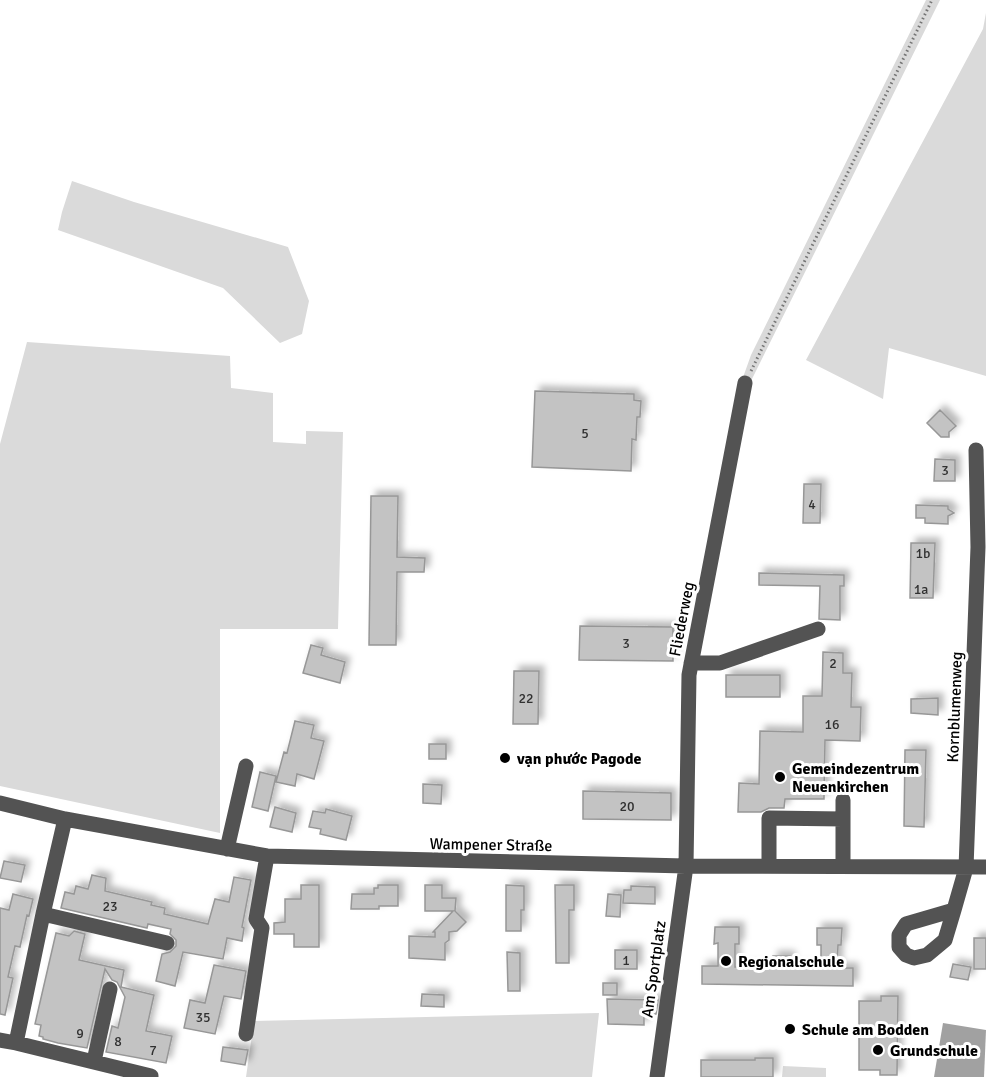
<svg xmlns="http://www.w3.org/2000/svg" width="986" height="1077" viewBox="0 0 986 1077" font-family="Signika,sans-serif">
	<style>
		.green { fill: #dadada }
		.water { fill: #a1a1a1 }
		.building { fill: #c3c3c3; stroke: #979797; stroke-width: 1.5; filter: url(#shadow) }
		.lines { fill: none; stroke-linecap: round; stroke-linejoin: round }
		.path { stroke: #757575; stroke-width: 3; stroke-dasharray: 1.5 3; stroke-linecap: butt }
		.minor { stroke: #535353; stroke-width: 15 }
		.poi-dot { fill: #000; stroke: #fff; stroke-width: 2 }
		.labels { text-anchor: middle; stroke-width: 6; stroke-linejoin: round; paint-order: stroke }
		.number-label { font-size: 14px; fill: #313131 }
		.street-label { font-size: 16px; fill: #000; stroke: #fff }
		.poi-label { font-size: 16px; font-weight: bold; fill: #000; stroke: #fff; text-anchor: start }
	</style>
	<defs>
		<filter id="shadow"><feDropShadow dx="5" dy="-5" stdDeviation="3" flood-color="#0004"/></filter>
	</defs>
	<rect width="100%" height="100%" fill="#fff"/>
	<!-- green -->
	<path class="green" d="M926,0H940L750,383H741L751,355Z
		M986,13V376L889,348L883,399L806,360L983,29Z
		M72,181L134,202L288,247L309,301L302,334L280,343L223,288L58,230L62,212Z
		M27,342L230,356L231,388L273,393V442L306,444V431L343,432L338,629H220V833L0,786V444Z
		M599,1013L592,1077H246L254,1021Z
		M783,1066L826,1068V1077H782Z"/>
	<!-- water -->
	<path class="water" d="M943,1023L986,1030L984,1077H934Z"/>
	<!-- building -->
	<path class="building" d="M535,391L634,394V400L641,401L640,417H637L636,440L632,439L631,471L532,467Z
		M940,410L956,426L949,432V437H941L927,423Z
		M935,459L955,460V481H934Z
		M804,484H821L820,523H803Z
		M371,496H398L397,557L425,558L424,572H397L396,645H369Z
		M916,505L948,506V509L954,513L948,516V524L925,523V518H916Z
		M911,543H935L933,598H910Z
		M759,573L844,575V586H840V620L819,619L820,586L759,585Z
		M580,626L673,627V661L579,660Z
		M311,645L323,648L321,655L345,662L340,683L303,673Z
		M823,652L843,653V673H852L851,707H861L860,741L825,740L824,799H785L784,808H769L761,812H738L739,783L759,784L760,731L803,732V696H822Z
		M514,671H539L538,724H513Z
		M726,675H780V697H726Z
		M938,698V715L911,713V699Z
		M295,721L314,725L311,738L324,741L314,779L297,774L295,786L276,782L284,752L287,753Z
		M429,744H446V759H429Z
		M905,750H926L924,827L904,826Z
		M260,772L276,776L268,811L252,807Z
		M423,784L442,785L441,804L423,803Z
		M583,791L671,793V820L583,819Z
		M275,807L296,813L292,832L270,827Z
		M326,809L352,816L346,840L320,834L321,829L309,827L313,811L325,813Z
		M4,861L25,865L21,882L0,878Z
		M92,875L106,878L105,891L152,902L151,905L165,908L164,914L208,924L215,899L229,902L234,877L251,880L242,927L244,928L242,941L227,938L223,959L183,952L175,986L156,981L162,954L170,952L176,946V940L170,934L171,929L148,924L147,928L61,908L65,892L74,894L76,886L88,889Z
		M301,885H319V947H294V934H274V923L285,922V899H301Z
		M378,885H398V906H379V909H351L352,894H374V888H378Z
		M425,885H442V898H456L455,911L466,922L457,931L449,932V940L445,943V960L409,958V936L435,937V932H433L453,911H425Z
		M506,885L524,886V910H521V931H506Z
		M555,885H574V910H569V963H556Z
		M631,886L655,887V904L623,903L624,890H631Z
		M13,894L33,899L29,916L27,915L20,947L15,946L8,977L13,978L5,1015L0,1014V908L9,910Z
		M608,894L621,895L620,917L606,916Z
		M715,927H739V944H735V967H773V956H790V967L821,968V945H817V928H842L841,945H838L837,968H853V986L702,984V966H718V943L714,944Z
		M74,931L85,934L79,960L124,970L121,987L154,995L146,1031L172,1036L166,1063L106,1052L112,1026L118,1028L125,997L117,982L112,980L105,969L87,1048L58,1043L43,1039V1037L39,1036L41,1025L35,1024L56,933L69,936Z
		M974,938H986V969H974Z
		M615,950H637V969H615Z
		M507,952L520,953V991H508Z
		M953,964L971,967L968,980L950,977Z
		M214,965L246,971L241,999L224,996L215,1034L184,1028L190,1000L205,1003Z
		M603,983H617V995H603Z
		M422,994L444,995V1007L421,1006Z
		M881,996H898L897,1075H880V1070H859V1001H881Z
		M607,999L658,1000L656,1014H644V1025L608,1024Z
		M223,1047L248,1050L245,1065L221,1061Z
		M755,1058H773V1077H701V1060H755Z"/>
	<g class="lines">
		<!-- path -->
		<path class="path" d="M751,371L932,0"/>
		<!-- minor -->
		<path class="minor" d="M691,663H720L818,629
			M0,803L65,819L267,856L686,866L986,867
			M65,819L43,914L16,1043L151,1076
			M227,849L246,766
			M769,866V818L843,819
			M843,866V800
			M954,910L906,924L899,935V947L906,955L914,958L927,955L945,940L954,910L966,868L978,547L976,450
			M43,914L167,943
			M246,1034L262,928L256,919L267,856
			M0,1040L16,1043
			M94,1061L110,989
			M657,1077L686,866L689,675L745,383"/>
	</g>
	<!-- markers -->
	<g class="poi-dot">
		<circle cx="505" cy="758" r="6"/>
		<circle cx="780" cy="777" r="6"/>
		<circle cx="726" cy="961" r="6"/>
		<circle cx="790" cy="1029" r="6"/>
		<circle cx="878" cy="1050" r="6"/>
	</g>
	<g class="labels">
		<!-- number labels -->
		<g class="number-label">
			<text x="585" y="438">5</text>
			<text x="945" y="475">3</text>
			<text x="812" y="509">4</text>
			<text x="923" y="558">1b</text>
			<text x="921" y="594">1a</text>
			<text x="626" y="648">3</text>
			<text x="833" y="668">2</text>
			<text x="526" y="703">22</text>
			<text x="832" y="729">16</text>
			<text x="627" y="811">20</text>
			<text x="110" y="911">23</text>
			<text x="626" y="965">1</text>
			<text x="203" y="1022">35</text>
			<text x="80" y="1038">9</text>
			<text x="118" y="1046">8</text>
			<text x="153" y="1055">7</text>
		</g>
		<!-- street labels -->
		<g class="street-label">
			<text transform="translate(681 619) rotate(-79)" y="6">Fliederweg</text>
			<text transform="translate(954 707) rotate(-88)" y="6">Kornblumenweg</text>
			<text transform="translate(491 844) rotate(1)" y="6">Wampener Straße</text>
			<text transform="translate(653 969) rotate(-82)" y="6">Am Sportplatz</text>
		</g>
		<!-- poi labels -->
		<g class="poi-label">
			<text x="517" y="764">vạn phước Pagode</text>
			<text x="792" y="774">Gemeindezentrum<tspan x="792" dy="18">Neuenkirchen</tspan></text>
			<text x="738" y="967">Regionalschule</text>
			<text x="802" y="1035">Schule am Bodden</text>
			<text x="890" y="1056">Grundschule</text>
		</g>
	</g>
</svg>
